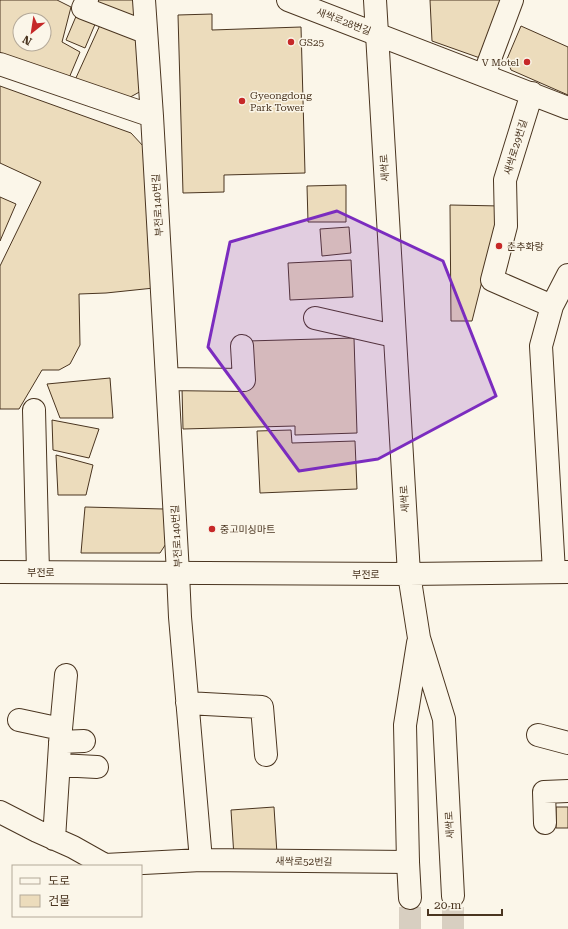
<svg xmlns="http://www.w3.org/2000/svg" width="568" height="929" viewBox="0 0 568 929" font-family="'Roboto Serif','Noto Sans KR',serif">
	<style>
		.building { fill: #ecdcbc; stroke: #4a3520; fill-rule: evenodd }
		.lines { fill: none; stroke-linecap: round; stroke-linejoin: round }
		.major-tunnel { stroke: #d8cfc1; stroke-width: 22; stroke-dasharray: 22 11; stroke-linecap: butt }
		.minor-casing { stroke: #4a3520; stroke-width: 24 }
		.major-casing { stroke: #4a3520; stroke-width: 24 }
		.minor { stroke: #fbf6e9; stroke-width: 22 }
		.major { stroke: #fbf6e9; stroke-width: 22 }
		.marked { fill: #7b2cbf; fill-opacity: 0.2; stroke: #7b2cbf; stroke-width: 3; stroke-linejoin: round }
		.poi-dot { fill: #c62828; stroke: #fbf6e9; stroke-width: 1.5 }
		.labels { text-anchor: middle; stroke-width: 3; stroke-linejoin: round; paint-order: stroke }
		.street-label { font-size: 10px; fill: #4a3520; stroke: #fbf6e9 }
		.poi-label { font-size: 10px; fill: #4a3520; stroke: #fbf6e9; text-anchor: start }
	</style>
	<rect width="100%" height="100%" fill="#fbf6e9"/>
	<!-- building -->
	<path class="building" d="M0,0H57L71,7L62,42L80,52L69,78L0,53ZM20,20H44V44H20Z
		M90,0H135V23Z
		M430,0H505L480,58L432,41Z
		M77,14L96,22L85,48L66,40Z
		M212,14V30L301,27L305,173L224,175V192L183,193L178,15Z
		M100,25L140,37L143,90L125,100L75,80Z
		M521,26L568,47V95L511,70L507,59Z
		M0,86L131,133L144,147L154,288L106,293L79,294L80,345L70,364L59,370H42L19,409H0V266L41,182L0,163Z
		M346,185V222H308L307,186Z
		M0,197L16,204L0,241Z
		M450,205L501,206L472,321H451Z
		M349,227L351,253L322,256L320,229Z
		M351,260L353,297L290,300L288,263Z
		M354,338L357,433L295,435V426L183,429L182,388L250,386L248,341Z
		M110,378L113,418H60L47,384Z
		M52,420L99,429L89,458L53,450Z
		M291,430L292,443L355,441L357,489L260,493L257,431Z
		M56,455L93,465L86,495H58Z
		M85,507L164,509L171,536L160,553H81Z
		M274,807L277,854L234,857L231,810Z
		M556,807H568V828H556Z"/>
	<g class="lines">
		<!-- major-tunnel -->
		<path class="major-tunnel" d="M410,929V898
			M453,929V896"/>
		<defs>
			<path id="minor" d="M87,0L83,8L145,32
				M144,0L152,116L178,573L180,617L201,860
				M288,0L568,108
				M0,64L152,116
				M484,75L512,0
				M532,93L505,180L506,226L492,280L552,306
				M315,318L394,336
				M167,379L244,380L242,346
				M34,410L38,572
				M554,572L541,346L552,306L568,275
				M187,703L262,707L266,755
				M19,720L61,729L54,839
				M61,729L66,675
				M538,735L568,743
				M60,742L84,741
				M59,765L97,767
				M0,812L37,831L73,847L105,865L201,860L408,862
				M545,823L544,792L568,791"/>
			<path id="major" d="M375,0L409,574L419,638L444,719L453,896
				M0,572L409,574L568,572
				M410,898L408,862L405,725L418,643"/>
		</defs>
		<!-- minor casing -->
		<use href="#minor" class="minor-casing"/>
		<!-- major casing -->
		<use href="#major" class="major-casing"/>
		<!-- minor -->
		<use href="#minor" class="minor"/>
		<!-- major -->
		<use href="#major" class="major"/>
	</g>
	<!-- marked area -->
	<path class="marked" d="M337,211L443,261L496,396L378,459L299,471L208,347L230,242Z"/>
	<!-- markers -->
	<g class="poi-dot">
		<circle cx="291" cy="42" r="4"/>
		<circle cx="527" cy="62" r="4"/>
		<circle cx="242" cy="101" r="4"/>
		<circle cx="499" cy="246" r="4"/>
		<circle cx="212" cy="529" r="4"/>
	</g>
	<g class="labels">
		<!-- street labels -->
		<g class="street-label">
			<text transform="translate(344 21) rotate(21)" y="4">새싹로28번길</text>
			<text transform="translate(515 147) rotate(-73)" y="4">새싹로29번길</text>
			<text transform="translate(384 168) rotate(-93)" y="4">새싹로</text>
			<text transform="translate(157 205) rotate(-93)" y="4">부전로140번길</text>
			<text transform="translate(404 499) rotate(-93)" y="4">새싹로</text>
			<text transform="translate(176 536) rotate(-93)" y="4">부전로140번길</text>
			<text x="41" y="576">부전로</text>
			<text x="366" y="578">부전로</text>
			<text transform="translate(449 825) rotate(-93)" y="4">새싹로</text>
			<text transform="translate(304 861) rotate(1)" y="4">새싹로52번길</text>
		</g>
		<!-- poi labels -->
		<g class="poi-label">
			<text x="299" y="46">GS25</text>
			<text x="519" y="66" text-anchor="end">V Motel</text>
			<text x="250" y="99">Gyeongdong<tspan x="250" dy="12">Park Tower</tspan></text>
			<text x="507" y="250">춘추화랑</text>
			<text x="220" y="533">중고미싱마트</text>
		</g>
	</g>
	<!-- legend -->
	<rect x="12" y="865" width="130" height="52" fill="#fbf6e9" stroke="#b4a999"/>
	<rect x="20" y="878" width="20" height="6" fill="#fbf6e9" stroke="#b4a999"/>
	<text x="48" y="885" font-size="12" fill="#4a3520">도로</text>
	<rect x="20" y="895" width="20" height="12" fill="#ecdcbc" stroke="#b4a999"/>
	<text x="48" y="905" font-size="12" fill="#4a3520">건물</text>
	<!-- north arrow -->
	<g transform="translate(32 32) rotate(210)"><circle r="19" fill="#fbf6e9" stroke="#b4a999"/>
	<path d="M0-3L7 15L0 10L-7 15Z" fill="#c62828"/>
	<text y="-6" font-size="11" font-weight="bold" text-anchor="middle" fill="#4a3520">N</text>
	</g>
	<!-- scale -->
	<path d="M428 909v6h74v-6" fill="none" stroke="#4a3520" stroke-width="2"/>
	<text x="434" y="909" font-size="12" fill="#4a3520" stroke="#fbf6e9" stroke-width="3" paint-order="stroke">20 m</text>
</svg>
